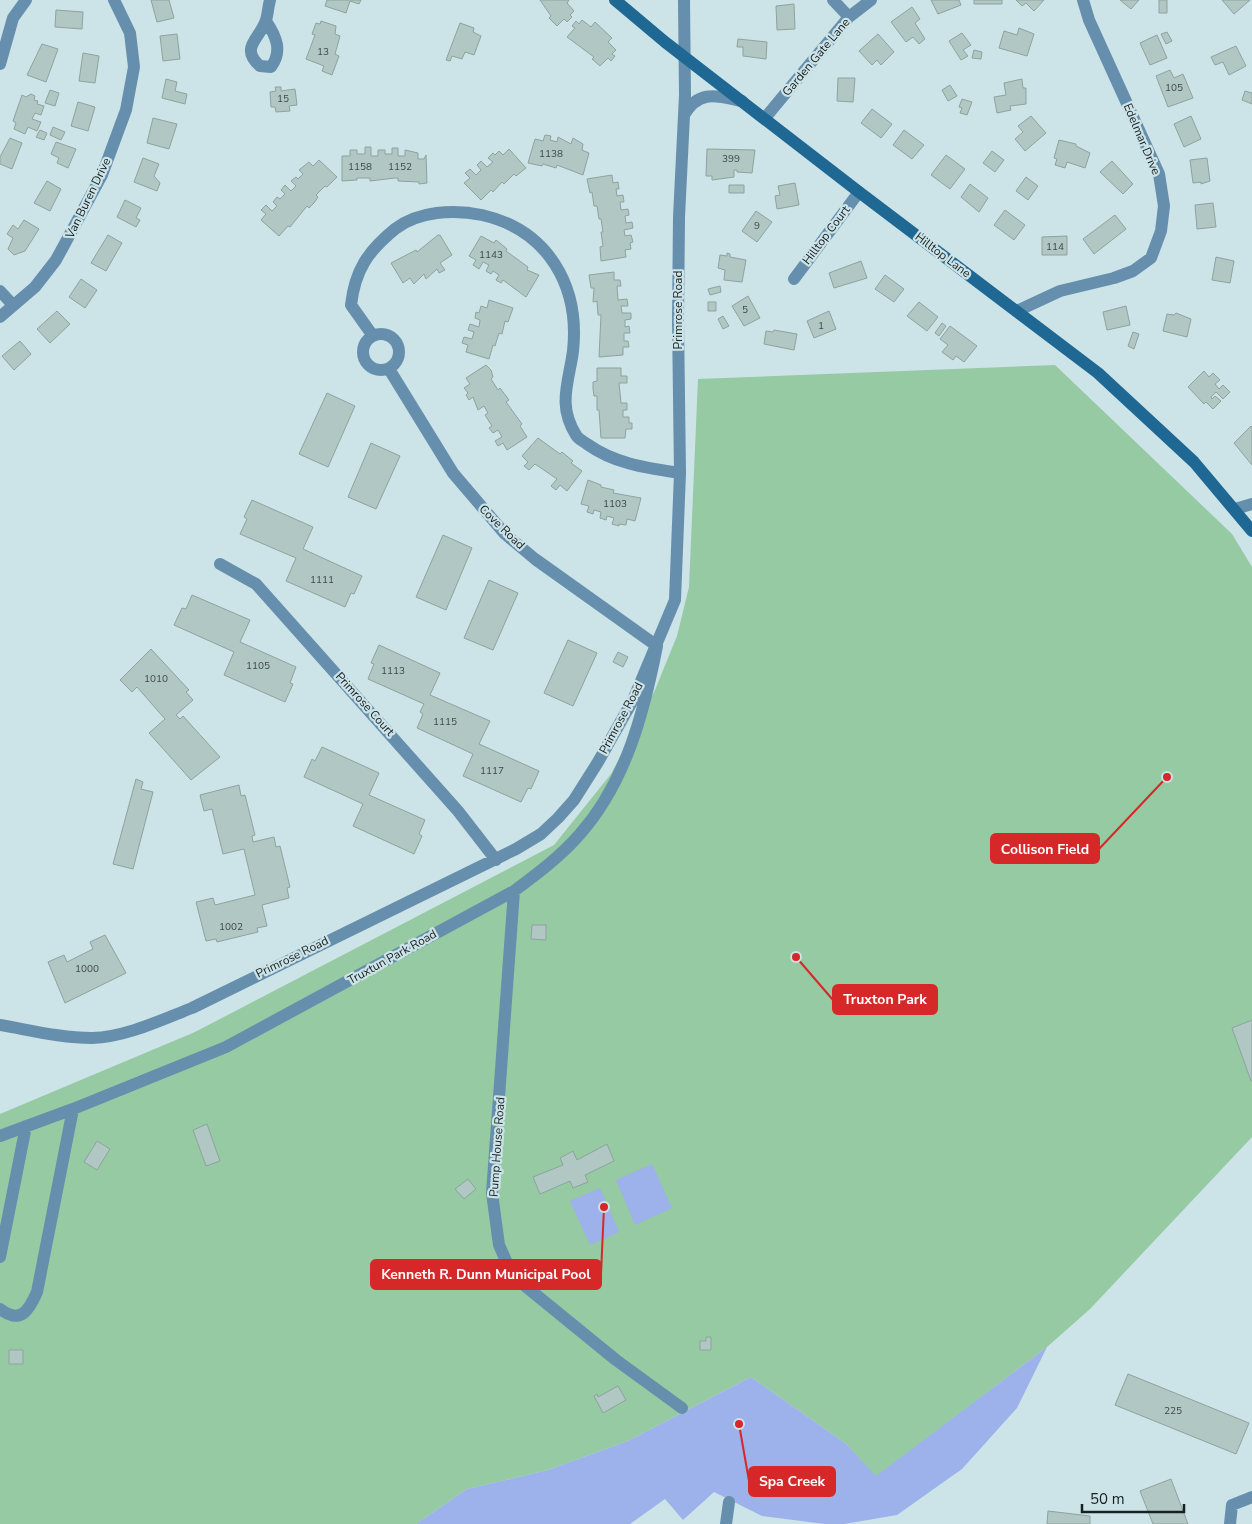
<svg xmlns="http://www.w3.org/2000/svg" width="1252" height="1524" viewBox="0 0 1252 1524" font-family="'Nunito Sans',sans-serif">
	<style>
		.green { fill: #95caa3 }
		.water { fill: #9db1ea }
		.building { fill: #b0c7c3; stroke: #8da39e }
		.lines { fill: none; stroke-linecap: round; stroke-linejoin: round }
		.street { stroke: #658fad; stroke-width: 12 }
		.secondary { stroke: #1f6893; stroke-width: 12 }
		.labels { text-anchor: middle; stroke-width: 4.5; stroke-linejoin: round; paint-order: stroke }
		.number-label { font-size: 10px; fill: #3e4a4a }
		.street-label { font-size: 12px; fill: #182122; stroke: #cce3e8 }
		.leader { fill: none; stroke: #d62828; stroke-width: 2 }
		.callout-dot { fill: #d62828; stroke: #cce3e8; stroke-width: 2 }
		.callout { fill: #d62828; stroke: #d62828; stroke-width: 2 }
		.callout-label { font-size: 14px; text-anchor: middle; font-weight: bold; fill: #fff }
	</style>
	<rect width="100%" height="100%" fill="#cce3e8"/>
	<!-- green -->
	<path class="green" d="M1055,365L1232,534L1252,567V1137L1090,1309L1047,1347L876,1477L845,1443L751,1377L628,1441L548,1470L467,1489L416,1524H0V1114L195,1032L554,845L611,774L655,690L677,636L689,587L698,379Z"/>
	<!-- water -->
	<path class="water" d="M652,1164L672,1208L635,1225L616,1180Z
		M600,1188L619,1232L590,1245L570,1201Z
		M1047,1347L1017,1408L962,1469L897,1515L844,1524H825L762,1516L714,1492L683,1520L665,1499L630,1524H416L467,1489L548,1470L628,1441L751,1377L845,1443L876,1476Z"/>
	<!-- building -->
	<path class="building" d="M151,0H169L174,18L157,22Z
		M327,0H361L359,4L350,1L346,13L325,6Z
		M540,0H569L567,3L574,11L570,15L572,17L567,22L564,19L557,26L549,18L551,16Z
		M931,0H959L961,5L938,14Z
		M974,0H1002V4H974Z
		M1016,0H1044L1034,11L1026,3L1022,6Z
		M1120,0H1139L1131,9Z
		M1159,0H1167V13H1159Z
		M1222,0H1250L1234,14Z
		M794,4L795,29L777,30L776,6Z
		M912,7L920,19L915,23L925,39L919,44L913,37L906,42L891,22Z
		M56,10L83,12L82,29L55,27Z
		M582,20L591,27L595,22L612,38L608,42L616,50L612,54L615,56L611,61L608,58L600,66L592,59L594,57L567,37L575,28L572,26L576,21L579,24Z
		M321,21L336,26L335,34L340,36L335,54L339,56L332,75L322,71L324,66L306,59L315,35L312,34L316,23L320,24Z
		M460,23L474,28L473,32L481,36L474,55L465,52L462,59L452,56L450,61L446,60Z
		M1019,28L1034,34L1027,56L999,48L1004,31L1017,35Z
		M1167,32L1172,41L1166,44L1161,34Z
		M962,33L971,45L963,50L968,56L961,60L949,41Z
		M177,34L180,59L163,61L160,36Z
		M878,34L894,52L881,65L877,60L872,65L859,51Z
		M1157,35L1167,58L1150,65L1140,43Z
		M738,39L767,42L766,59L743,56V47H737Z
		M42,44L58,49L46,82L27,75Z
		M1236,46L1246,66L1229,75L1223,62L1215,65L1211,57Z
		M974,50L982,52L981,59L972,58Z
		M83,53L99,56L95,83L79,81Z
		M1170,70L1174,78L1183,74L1193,98L1168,107L1156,76Z
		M838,78H855L853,102L837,101Z
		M166,79L177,82L175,91L187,94L185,104L162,98Z
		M1022,79L1023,88H1026V104L1010,106L1011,110L997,113L994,97L1006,95L1004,83Z
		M950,85L957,96L948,101L942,90Z
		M275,87H281V91L295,89L297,105L289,106L290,111L276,112L275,107H271L270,92L276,91Z
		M50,90L59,93L55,106L45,103Z
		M1245,91L1252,93V104L1242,100Z
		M31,94L35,96L34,100L38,101L37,104L44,106L41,115L35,113L32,119L41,122L37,131L28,127L25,134L14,129L16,123L13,121L22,95L26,97Z
		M962,99L972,102L967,115L960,113L962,108L959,107Z
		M78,102L95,107L88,131L71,126Z
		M872,109L892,124L881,138L861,123Z
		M1031,116L1046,133L1025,151L1015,139L1023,132L1018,126Z
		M1191,116L1201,139L1184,147L1174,124Z
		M153,118L177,124L169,149L147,143Z
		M53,127L65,132L61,140L50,135Z
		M40,130L47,133L44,140L36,137Z
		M904,130L924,145L912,159L893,145Z
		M545,135L551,136L550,140L557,142L558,137L571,144L573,138L583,144L582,150L589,153L583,175L557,165L556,168L543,164L542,166L528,163L535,139L543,141Z
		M10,138L22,143L12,169L0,164V157Z
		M1059,140L1076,144V146L1090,153L1085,168L1067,162L1065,168L1055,165L1057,159L1054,158Z
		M56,142L76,149L68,168L57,163L59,158L51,154Z
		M365,147H371V156H378V150H385V154H392V148H398V156H405V150L418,153V159H424L426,155L427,183L419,184V182L398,181V178H395L370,181V178H357V180L342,181V156H350V150H357V154H365Z
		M509,149L526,168L516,176L514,174L504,184L502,182L493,192L491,190L481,200L464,183L470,178L465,173L470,169L476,175L481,170L477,165L481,161L487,167L493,162L488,158L493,153L495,155L499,151L503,155Z
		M707,149L755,150L752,173L737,172V170H734V177L712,180V176H706Z
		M992,151L1004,160L995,172L983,163Z
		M946,155L965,169L950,189L931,175Z
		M143,158L159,164L154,176L160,183L157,191L134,182Z
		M1207,158L1210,181L1201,184V182L1193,183L1190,160Z
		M319,160L337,177L327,187L325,186L316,195L318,197L314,203L309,208L307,206L290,227L288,226L279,236L261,220L266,214L261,210L266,205L272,211L277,206L273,202L277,197L280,199L285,194L281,190L285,185L291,191L296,186L291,181L296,177L298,179L303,174L299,170L309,162L313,166Z
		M1112,161L1133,184L1123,194L1100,172Z
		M612,175L613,183L618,182L619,189H616L617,196L623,195L624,202H620L621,210L628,209L629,215L625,216L626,223L632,222L633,228L624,230L625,236L631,235L633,242L630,243L631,249L625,250L626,257L601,261L600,247L603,246L601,232H603L601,219H599L597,206H594L592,192L590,193L587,179Z
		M1026,177L1038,186L1028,200L1016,191Z
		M47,181L61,189L50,211L34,203Z
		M795,183L799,205L777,209L775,196L780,195L778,186Z
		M970,184L988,198L979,212L961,197Z
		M729,185H744V193H729Z
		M125,200L141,208L136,218L140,220L136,227L117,217Z
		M1213,203L1216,227L1197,229L1195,205Z
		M1005,210L1025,225L1014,240L994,225Z
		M756,211L772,222L757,242L742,231Z
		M1115,215L1126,229L1094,254L1083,239Z
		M24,220L39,229L25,251L14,255L8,249L13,238L7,234L13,225L18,229Z
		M108,235L122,243L106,271L91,263Z
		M438,235H440L452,255L440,263L445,270L439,273L437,269L426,279L424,274L414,284L410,278L403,283L391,263L416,250L417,252Z
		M481,236L494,243L496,240L501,244L507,249L506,251L528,267L527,270L539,275L526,297L503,280L501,283L496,280L499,275L493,271L491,274L486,271L489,265L483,262L479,269L473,265L476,260L469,256Z
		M1067,236V255H1042V237Z
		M727,253L730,254V257L746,260L742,282L724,280L725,270L718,268L720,255L727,256Z
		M1216,257L1234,261L1230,283L1212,280Z
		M861,261L867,278L834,288L829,273Z
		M614,272V280H620L621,286H617L618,300L627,299L628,306H621L622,313H631V319L625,320V327L629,326L630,333H624V341H628L629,347H623V355L599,357L601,315H598L597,301L593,302L594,288H591L589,275Z
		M885,275L904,289L894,302L875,289Z
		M81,279L97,290L85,308L69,297Z
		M720,286L721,292L710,295L708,289Z
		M748,296L760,318L744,326L732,306Z
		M489,300L513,308L508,322L505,321L502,334L499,333L495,346L493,345L489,359L466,352L468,345L462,343L464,337L472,339L474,332L468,330L470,324L479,327L480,320L475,318L476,312L479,313L481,306L487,308Z
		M708,302H716V311H708Z
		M919,302L938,317L927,331L907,316Z
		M1126,306L1130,325L1107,330L1103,312Z
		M57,311L70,324L50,343L37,329Z
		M829,311L836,329L814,338L807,321Z
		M1176,313L1191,319L1187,337L1163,331L1167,314L1174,315Z
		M723,316L729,326L723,329L718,319Z
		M942,323L946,326L939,336L935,333Z
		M950,326L977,346L964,362L956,356L953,360L942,352L948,345L940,339Z
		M774,330L797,334L794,350L764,344L766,331L773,332Z
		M1133,332L1139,334L1134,349L1128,346Z
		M20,341L31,354L14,370L2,356Z
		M486,365L491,370L493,377L491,379L498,390L500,388L509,400L506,402L522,424L520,426L527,437L507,450L503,443L498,446L495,441L502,437L498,430L493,433L489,428L492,426L485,415L488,413L484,406L478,410L473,397L469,400L466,395L468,393L464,388L470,384L466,378Z
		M597,368H621V376H627V383H619L621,403H627V410H623V417H629V423H632V429H626L625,438H601L599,410H597V396H594L593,389V382L597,381Z
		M1204,371L1209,377L1213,373L1220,380L1215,384L1219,389L1223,385L1230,392L1223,399L1216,392L1211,397L1212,399L1215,396L1221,401L1213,409L1206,402L1204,404L1188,387Z
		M327,393L355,406L328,467L299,454Z
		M1251,426L1252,427V465L1234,443Z
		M538,438L560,454L562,452L573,461L571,463L582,471L567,491L560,485L556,490L551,486L557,479L535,464L529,470L524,466L528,462L522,456Z
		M371,443L400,456L376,509L348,497Z
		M588,480L601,485V487L614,490L613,493L641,498L635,521L627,519L626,525L619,524V526L612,524L614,518L607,516L606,520L600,518L601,512L594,510L593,514L587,512L589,506L581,504Z
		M252,500L313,527L303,549L362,576L354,594L351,593L345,607L286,581L296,558L240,534L247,519L244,517Z
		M443,535L472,548L446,610L416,597Z
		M489,580L518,593L493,650L464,638Z
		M192,595L250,620L240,642L296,667L290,683L293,684L285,702L224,675L234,652L174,625L182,608L186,609Z
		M568,640L597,653L573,706L544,693Z
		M379,645L440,673L430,695L490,721L479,744L539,771L531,789L528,788L521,802L463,776L473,754L417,728L423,714L420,712L424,704L368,679L374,664L371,663Z
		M151,649L189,690L186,692L193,700L176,715L180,719L183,716L220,757L191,780L149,733L165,719L137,687L132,692L120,680Z
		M618,652L628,657L623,667L613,662Z
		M322,747L379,773L369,795L425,820L419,834L422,836L414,854L353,826L363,804L304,777L312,759L315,761Z
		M136,779L143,782L141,789L153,792L133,869L113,864Z
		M239,785L241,796L245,795L255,835L252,836L253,842L274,837L276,847L280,846L290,887L287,888L289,898L262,905L267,926L257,928L258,932L217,942L216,939L206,941L196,902L213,898L215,905L255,895L244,849L223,854L212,809L204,811L200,795Z
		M532,925H546V940L531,939Z
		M105,935L126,973L65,1003L48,962L64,955L67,962L93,949L90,942Z
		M1252,1020V1081H1251L1232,1028Z
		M207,1124L220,1161L206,1166L193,1130Z
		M97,1141L110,1149L97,1170L84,1162Z
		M607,1144L614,1161L585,1175L588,1182L573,1188L570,1181L540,1194L533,1177L563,1165L560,1158L573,1151L577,1160Z
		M468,1179L476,1189L464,1199L455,1189Z
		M706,1337H711V1350H700V1341H706Z
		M9,1350H23V1364H9Z
		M1128,1374L1249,1423L1236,1454L1115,1405Z
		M618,1386L626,1400L603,1413L594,1396L597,1394L598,1397Z
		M1171,1479L1188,1524H1153L1140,1491Z
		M1048,1511L1090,1516V1524H1047Z"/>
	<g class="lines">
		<!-- street -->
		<path class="street" d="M833,0L849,17
			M266,21C276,36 283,51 271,67L260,66C239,47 260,39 266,20C268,14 268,7 270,0
			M0,64L13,18L26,0
			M684,115C699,89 717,96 742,101
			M765,118L849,17L871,0
			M794,279L859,192
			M0,291L13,305
			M1017,311L1060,291L1114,278L1133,271L1151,258L1161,231L1164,206L1159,174L1089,20L1083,0
			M0,317L35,287L56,260L102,175L126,110L134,67L130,33L114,0
			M363 352a18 18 0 1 1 36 0a18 18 0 1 1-36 0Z
			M373,336L351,305C355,270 368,251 395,229C418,211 454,209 482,215C548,230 580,286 573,351C569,382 557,405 576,435C578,439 583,441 587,444C615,464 647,468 680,473
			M1235,509L1252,504
			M220,564L256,584L458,811L496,860
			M514,891L492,1193L499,1245L508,1265L524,1285L616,1360L682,1408
			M0,1025C30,1030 61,1038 92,1038C126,1037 161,1020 192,1008L516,849L541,834L558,818L574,800L598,762L633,700L675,600L680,473L678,321L679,217L685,95L684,0
			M0,1136L73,1109L226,1047L514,891C537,874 561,856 580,834C626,782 644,712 657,646L535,559L505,534L453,473L389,369
			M0,1257L26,1126
			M0,1309C21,1325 29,1310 37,1292L73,1109
			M726,1524L729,1502
			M1230,1524L1232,1505L1252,1497"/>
		<!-- secondary -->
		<path class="secondary" d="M615,0L665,42L859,192L1098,373L1194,462L1252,531"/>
	</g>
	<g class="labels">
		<!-- number labels -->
		<g class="number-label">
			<text x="323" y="55">13</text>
			<text x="1174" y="91">105</text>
			<text x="283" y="102">15</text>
			<text x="551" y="157">1138</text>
			<text x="731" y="162">399</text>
			<text x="360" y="170">1158</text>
			<text x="400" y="170">1152</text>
			<text x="757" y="229">9</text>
			<text x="1055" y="250">114</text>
			<text x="491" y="258">1143</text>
			<text x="745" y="313">5</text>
			<text x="821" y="329">1</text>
			<text x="615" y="507">1103</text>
			<text x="322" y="583">1111</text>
			<text x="258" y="669">1105</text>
			<text x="393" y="674">1113</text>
			<text x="156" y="682">1010</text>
			<text x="445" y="725">1115</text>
			<text x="492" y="774">1117</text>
			<text x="231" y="930">1002</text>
			<text x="87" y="972">1000</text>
			<text x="1173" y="1414">225</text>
		</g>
		<!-- street labels -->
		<g class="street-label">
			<text transform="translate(816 57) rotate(-50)" y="4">Garden Gate Lane</text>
			<text transform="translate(1142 139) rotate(67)" y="4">Edelmar Drive</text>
			<text transform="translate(88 198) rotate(-64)" y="4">Van Buren Drive</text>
			<text transform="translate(826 235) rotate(-53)" y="4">Hilltop Court</text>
			<text transform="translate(943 255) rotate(37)" y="4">Hilltop Lane</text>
			<text transform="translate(678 310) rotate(-90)" y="4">Primrose Road</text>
			<text transform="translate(502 527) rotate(44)" y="4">Cove Road</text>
			<text transform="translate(365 704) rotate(48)" y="4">Primrose Court</text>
			<text transform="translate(621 718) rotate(-62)" y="4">Primrose Road</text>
			<text transform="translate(292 957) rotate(-26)" y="4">Primrose Road</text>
			<text transform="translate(392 957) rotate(-29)" y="4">Truxtun Park Road</text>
			<text transform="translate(497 1147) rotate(-86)" y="4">Pump House Road</text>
		</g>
	</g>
	<!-- callouts -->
	<path class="leader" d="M1167 777L1099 849M796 957L833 1000M604 1207L601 1274M739 1424L749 1481"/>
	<g class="callout-dot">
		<circle cx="1167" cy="777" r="5"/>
		<circle cx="796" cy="957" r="5"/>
		<circle cx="604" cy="1207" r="5"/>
		<circle cx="739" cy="1424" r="5"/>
	</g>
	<g class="callout">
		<rect x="991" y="834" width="108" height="29" rx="5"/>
		<rect x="833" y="985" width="104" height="29" rx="5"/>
		<rect x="371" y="1260" width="230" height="29" rx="5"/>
		<rect x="749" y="1467" width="86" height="29" rx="5"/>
	</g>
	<g class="callout-label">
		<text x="1045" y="854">Collison Field</text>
		<text x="885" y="1004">Truxton Park</text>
		<text x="486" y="1279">Kenneth R. Dunn Municipal Pool</text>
		<text x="792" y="1486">Spa Creek</text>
	</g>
	<!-- scale -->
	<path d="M1082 1504v8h102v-8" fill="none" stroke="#182122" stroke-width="2.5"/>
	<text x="1090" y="1504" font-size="15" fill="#182122" stroke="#cce3e8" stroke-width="4" paint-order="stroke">50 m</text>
</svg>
